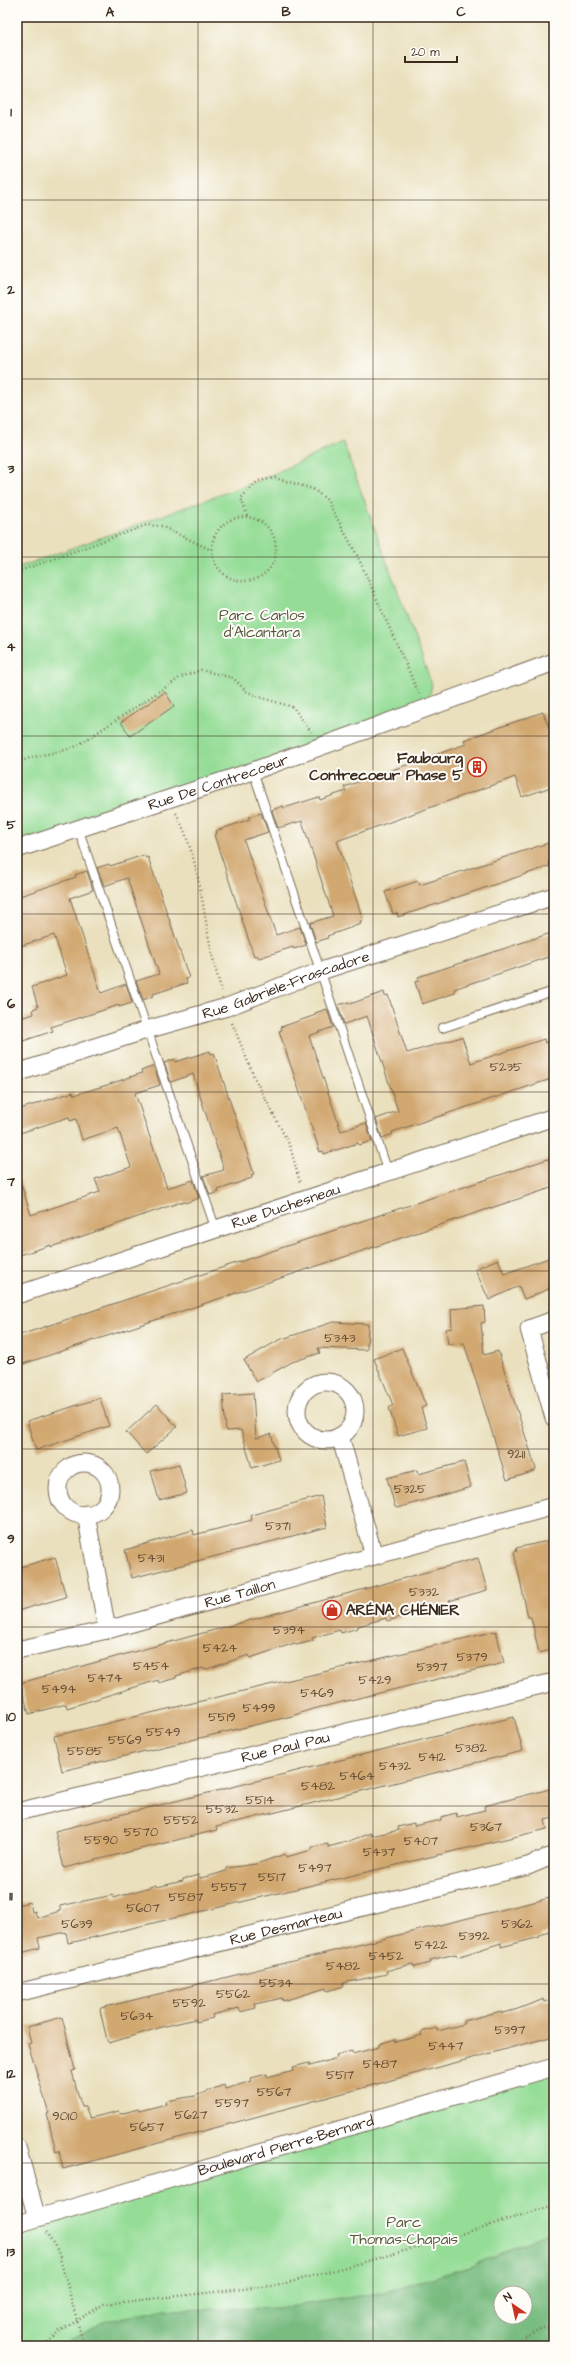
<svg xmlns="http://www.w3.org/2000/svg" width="571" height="2363" viewBox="0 0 571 2363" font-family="'Architects Daughter',sans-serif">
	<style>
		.green { fill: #95dd97; stroke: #68845a; fill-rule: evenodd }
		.forest { fill: #78bc80; stroke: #5a734f; fill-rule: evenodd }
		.building { fill: #d2a871 }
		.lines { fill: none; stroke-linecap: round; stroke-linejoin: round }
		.service-casing { stroke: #786a56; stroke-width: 10 }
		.minor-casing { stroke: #786a56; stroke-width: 19 }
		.path { stroke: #786a56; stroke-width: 2.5; stroke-dasharray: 1 3; stroke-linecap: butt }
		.service { stroke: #fff; stroke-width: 8 }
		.minor { stroke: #fff; stroke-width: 17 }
		.grid { fill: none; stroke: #3b2a1e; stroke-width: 1; stroke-opacity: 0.55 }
		.labels { text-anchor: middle; stroke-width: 4; stroke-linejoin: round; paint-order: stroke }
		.number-label { font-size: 13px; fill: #614a33 }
		.park-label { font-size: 15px; fill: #52573c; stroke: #fdfcf7 }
		.poi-label { font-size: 15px; font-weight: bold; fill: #3b2a1e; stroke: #fdfcf7; text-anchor: end }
		.street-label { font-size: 15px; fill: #3b2a1e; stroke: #fdfcf7 }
		.neatline { fill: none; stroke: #3b2a1e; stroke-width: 1.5 }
		.grid-label { font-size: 13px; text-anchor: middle; font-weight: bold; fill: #3b2a1e }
	</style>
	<rect width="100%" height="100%" fill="#fdfcf7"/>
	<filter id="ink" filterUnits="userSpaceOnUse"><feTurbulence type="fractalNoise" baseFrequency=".025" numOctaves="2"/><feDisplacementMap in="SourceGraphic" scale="8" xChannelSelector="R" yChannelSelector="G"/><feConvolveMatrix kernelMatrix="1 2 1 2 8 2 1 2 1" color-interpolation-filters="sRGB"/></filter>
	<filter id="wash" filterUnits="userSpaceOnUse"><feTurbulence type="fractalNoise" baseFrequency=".012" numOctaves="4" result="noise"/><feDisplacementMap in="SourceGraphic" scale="16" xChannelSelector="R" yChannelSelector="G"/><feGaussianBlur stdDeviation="0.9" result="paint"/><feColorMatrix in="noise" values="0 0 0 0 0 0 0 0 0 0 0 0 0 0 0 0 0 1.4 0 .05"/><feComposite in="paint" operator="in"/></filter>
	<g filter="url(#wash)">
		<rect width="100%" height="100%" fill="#eae0bd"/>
		<!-- green -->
		<path class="green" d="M343,442L432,685L426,709L17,849V568L258,481Z
			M554,2067V2346H17V2224ZM501,2293H525V2317H501Z"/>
		<!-- forest -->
		<path class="forest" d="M554,2230V2346H60L107,2321L161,2310L281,2308L385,2292L469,2267ZM501,2293H525V2317H501Z"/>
		<g id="blocks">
			<!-- building -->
			<path class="building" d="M165,692L174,706L130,736L121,722Z
				M543,712L554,742L550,745L554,757V786L522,797L515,777L337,841L363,920L360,921L361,924L327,936L328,938L316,942L310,923L333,916L302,821L278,828L272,810L283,806L284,808L319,797L320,800L346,791L344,787L466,744L464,740Z
				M261,813L268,832L244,840L276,935L300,927L306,945L294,949L293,947L259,958L257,955L254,956L214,835L217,834L216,831L250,819L249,817Z
				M554,841V860L549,862L550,866L398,917L397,913L393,914L385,892L418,881L420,885Z
				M144,855L146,858L148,857L189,978L186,979L187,983L153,994V996L143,1000L136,981L159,974L127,878L104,886L97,868L109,864L110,866Z
				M87,871L93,890L70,898L101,993L126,984L132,1003L119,1007V1005L51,1027L53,1031L17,1043V1019L34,1014L33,1009L38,1007L32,987L67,975L54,935L17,947V897L76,877L75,875Z
				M554,932V955L454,989L455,993L422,1004L415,982L419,981L418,977Z
				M384,992L385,996L388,995L407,1053L462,1037L471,1063L544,1039L545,1043L554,1040V1078L392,1132L393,1134L382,1138L376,1119L398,1111L367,1016L344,1024L338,1005L349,1002L350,1004Z
				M327,1009L333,1027L309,1036L341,1131L366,1123L372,1141L359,1145L358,1143L324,1154L323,1151L320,1152L279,1031L282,1030L281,1027L316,1015L315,1013Z
				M210,1051L211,1054L214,1053L254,1174L251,1175L252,1178L218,1190L219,1192L210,1195L203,1176L224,1170L193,1074L171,1082L164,1063L175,1059V1062Z
				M154,1066L160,1085L135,1093L167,1188L193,1180L199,1198L185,1203L184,1201L51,1247V1245L17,1256V1182L20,1181L31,1215L100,1192L95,1179L131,1167L118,1128L82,1140L76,1119L70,1121L69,1117L17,1134V1110L73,1092L74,1095L107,1085L142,1073L141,1071Z
				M554,1157V1187L17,1366V1336Z
				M554,1256V1287L524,1299L519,1286L489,1300L475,1269L498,1259L504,1274Z
				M484,1306L485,1322L481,1323L484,1355L498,1351L536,1469L535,1471L507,1480L464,1343L448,1344L446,1329L452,1328L451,1309Z
				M333,1322L368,1324L367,1350L318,1348L320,1353L292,1362L256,1382L244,1360L279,1340Z
				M402,1348L426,1406L421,1408L427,1428L398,1436L389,1408L393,1405L374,1359Z
				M253,1393L256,1438L271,1434L279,1460L252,1468L241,1430L226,1431L223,1395Z
				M100,1398L109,1426L36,1450L27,1421Z
				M157,1404L177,1427L146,1454L126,1432Z
				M464,1462L471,1487L397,1508L395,1507L387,1478L417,1470L418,1474Z
				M179,1464L187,1493L159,1500L151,1471Z
				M321,1496L327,1527L132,1578L125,1550L193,1530L194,1535L252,1520L251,1515Z
				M552,1540L554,1549V1649L539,1653L531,1617H528L514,1552L517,1551L516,1548Z
				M55,1557L66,1597L17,1611V1568Z
				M478,1558L487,1590L449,1601L450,1604L433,1608L432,1605L418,1609L403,1613L404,1616L387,1621L386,1618L358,1626V1628L341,1633L340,1630L312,1638L313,1641L296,1645L295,1643L250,1658L249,1655L204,1670L203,1668L176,1676V1678L159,1683L158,1680L67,1708L66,1704L29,1714L20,1683Z
				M496,1631L504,1663L309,1710L292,1716L62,1771L54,1736Z
				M514,1717L523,1751L216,1827L217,1830L64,1868L55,1831Z
				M554,1788V1818L545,1820L547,1829L78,1941L68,1943L66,1932L38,1938L40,1948L17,1954V1905L30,1902L32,1912L35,1911L37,1918L60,1911V1906L113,1895L114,1898L156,1885L157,1887L183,1881V1879L199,1875L200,1878L213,1875L226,1871V1868L256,1864L285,1854L286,1857L312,1850V1847L328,1844V1847L343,1843L371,1833V1836L399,1830L398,1827L414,1823V1826L441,1820V1817L456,1813L457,1817L485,1810L484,1806Z
				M554,1897V1931L539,1935L540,1937L501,1947V1943L457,1957L456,1954L430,1960L431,1963L414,1967L413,1964L400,1967L386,1971L387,1974L343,1983L344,1986L327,1991L326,1988L283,2001L282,1998L255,2004L256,2008L240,2012L239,2008L212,2015L213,2018L196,2022L195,2019L162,2027L109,2043L107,2040L100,2010L101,2008Z
				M544,1999L545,2002L554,1999V2036L63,2169L59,2151L56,2152L47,2114L49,2113L28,2044L31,2043L27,2027L62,2017L75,2070L72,2071L79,2098L82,2107H85L90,2118L119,2111L120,2114L138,2109L139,2111L166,2104L165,2101L195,2096L224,2085L225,2089L252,2081L251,2078L267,2074V2077L294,2070L293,2067L309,2063L310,2066L337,2058L336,2055L352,2051V2054L379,2047V2044L395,2039V2042L408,2039L422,2035L421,2032L437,2028L438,2031L464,2024V2021L501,2011L502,2013L515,2010Z"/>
		</g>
	</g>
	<g filter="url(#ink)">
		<use href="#blocks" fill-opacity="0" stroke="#786a56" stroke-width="1"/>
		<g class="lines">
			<defs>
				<path id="service" d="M253,771L388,1172
					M78,828L215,1227
					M442,1028L554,991"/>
				<g id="minor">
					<path id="s1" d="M17,849L253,771L554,662"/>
					<path id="s2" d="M17,1073L146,1030L227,1007L321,971L554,896"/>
					<path id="s3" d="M17,1295L554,1117"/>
					<path d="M554,1320L529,1329L554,1418"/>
					<circle cx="326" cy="1411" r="29"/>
					<path d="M340,1436L374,1556"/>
					<circle cx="84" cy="1489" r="26"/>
					<path d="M86,1514L107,1630"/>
					<path id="s4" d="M17,1650L107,1630L554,1506"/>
					<path id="s5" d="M17,1812L554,1682"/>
					<path id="s6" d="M17,1993L528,1866L554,1855"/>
					<path d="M17,2147L37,2218"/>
					<path id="s7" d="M17,2224L554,2067"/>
				</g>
			</defs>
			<!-- service casing -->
			<use href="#service" class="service-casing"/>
			<!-- minor casing -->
			<use href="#minor" class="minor-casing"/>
			<!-- path -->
			<path class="path" d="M247,516L241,498L258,481L275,478L313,489L327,500L357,555L419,694
				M212 549a32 32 0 1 1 64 0a32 32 0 1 1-64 0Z
				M17,572L147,525L161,526L211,550
				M17,763C36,754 57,754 77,746L181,677L201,670L233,678L246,691L259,697L293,707L311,732
				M176,813C205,869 202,932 222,991
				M232,1023L255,1079L290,1146L300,1183
				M46,2232L58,2251L84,2346
				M40,2346L60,2331L104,2304L280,2285L433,2243L554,2205
				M503,2346L543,2328L554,2329"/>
			<!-- service -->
			<use href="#service" class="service"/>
			<!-- minor -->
			<use href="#minor" class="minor"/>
		</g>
	</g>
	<!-- grid -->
	<path class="grid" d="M198,17V2346M373,17V2346M17,200H554M17,379H554M17,557H554M17,736H554M17,914H554M17,1092H554M17,1271H554M17,1449H554M17,1627H554M17,1806H554M17,1984H554M17,2163H554"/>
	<!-- icons -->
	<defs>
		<symbol id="building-ring" viewBox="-11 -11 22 22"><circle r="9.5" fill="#fdfcf7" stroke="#c8321e" stroke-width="1.5"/><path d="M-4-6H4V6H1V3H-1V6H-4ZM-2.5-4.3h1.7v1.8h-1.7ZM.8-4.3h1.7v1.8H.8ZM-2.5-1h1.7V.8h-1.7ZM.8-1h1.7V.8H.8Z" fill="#c8321e"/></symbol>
		<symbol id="shop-ring" viewBox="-11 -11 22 22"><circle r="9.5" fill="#fdfcf7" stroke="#c8321e" stroke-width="1.5"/><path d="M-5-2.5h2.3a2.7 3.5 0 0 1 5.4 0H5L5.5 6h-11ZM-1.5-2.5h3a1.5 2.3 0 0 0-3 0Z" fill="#c8321e"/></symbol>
	</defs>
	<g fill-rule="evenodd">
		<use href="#building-ring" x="466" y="756" width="22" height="22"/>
		<use href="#shop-ring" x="321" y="1599" width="22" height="22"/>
	</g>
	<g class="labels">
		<!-- number labels -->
		<g class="number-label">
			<text x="506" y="1071">5235</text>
			<text x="340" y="1342">5343</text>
			<text x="516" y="1458">9211</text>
			<text x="410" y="1493">5325</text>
			<text x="278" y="1530">5371</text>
			<text x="151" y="1562">5431</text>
			<text x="424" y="1596">5332</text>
			<text x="289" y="1634">5394</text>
			<text x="220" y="1652">5424</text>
			<text x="472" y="1661">5379</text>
			<text x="151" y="1670">5454</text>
			<text x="432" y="1671">5397</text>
			<text x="105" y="1682">5474</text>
			<text x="375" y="1684">5429</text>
			<text x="59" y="1693">5494</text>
			<text x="317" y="1697">5469</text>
			<text x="259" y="1712">5499</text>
			<text x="222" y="1721">5519</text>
			<text x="163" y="1736">5549</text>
			<text x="125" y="1744">5569</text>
			<text x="471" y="1752">5382</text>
			<text x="85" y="1755">5585</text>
			<text x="432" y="1761">5412</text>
			<text x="395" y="1770">5432</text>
			<text x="357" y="1780">5464</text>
			<text x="318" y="1790">5482</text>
			<text x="260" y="1804">5514</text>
			<text x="222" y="1813">5532</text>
			<text x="181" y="1824">5552</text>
			<text x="486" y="1831">5367</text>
			<text x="141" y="1836">5570</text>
			<text x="101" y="1844">5590</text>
			<text x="421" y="1845">5407</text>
			<text x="379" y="1856">5437</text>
			<text x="315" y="1872">5497</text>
			<text x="272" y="1881">5517</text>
			<text x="229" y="1891">5557</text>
			<text x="186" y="1901">5587</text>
			<text x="143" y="1912">5607</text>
			<text x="77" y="1928">5639</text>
			<text x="517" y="1928">5362</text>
			<text x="474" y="1940">5392</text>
			<text x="431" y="1949">5422</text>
			<text x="386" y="1960">5452</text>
			<text x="343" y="1970">5482</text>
			<text x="276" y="1987">5534</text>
			<text x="233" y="1998">5562</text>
			<text x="189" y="2007">5592</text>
			<text x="137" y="2020">5634</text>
			<text x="510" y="2034">5397</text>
			<text x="446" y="2050">5447</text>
			<text x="380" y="2068">5487</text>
			<text x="340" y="2079">5517</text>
			<text x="274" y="2096">5567</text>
			<text x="232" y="2107">5597</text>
			<text x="191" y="2119">5627</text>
			<text x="65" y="2120">9010</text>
			<text x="147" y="2131">5657</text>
		</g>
		<!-- park labels -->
		<g class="park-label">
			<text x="262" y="620">Parc Carlos<tspan x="262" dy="17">d'Alcantara</tspan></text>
			<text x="404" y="2227">Parc<tspan x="404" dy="17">Thomas-Chapais</tspan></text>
		</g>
		<!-- poi labels -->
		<g class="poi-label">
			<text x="463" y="763">Faubourg<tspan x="463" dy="17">Contrecoeur Phase 5</tspan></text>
			<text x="346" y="1615" text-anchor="start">ARÉNA CHÉNIER</text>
		</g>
		<!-- street labels -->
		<g class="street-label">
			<text dy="5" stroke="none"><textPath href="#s1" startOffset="212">Rue De Contrecoeur</textPath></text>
			<text dy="5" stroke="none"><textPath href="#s2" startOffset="283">Rue Gabriele-Frascadore</textPath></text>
			<text dy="5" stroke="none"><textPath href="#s3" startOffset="283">Rue Duchesneau</textPath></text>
			<text dy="5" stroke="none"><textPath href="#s4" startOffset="230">Rue Taillon</textPath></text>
			<text dy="5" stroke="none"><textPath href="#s5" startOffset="276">Rue Paul Pau</textPath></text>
			<text dy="5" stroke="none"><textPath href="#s6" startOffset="277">Rue Desmarteau</textPath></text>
			<text dy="5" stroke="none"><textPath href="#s7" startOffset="280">Boulevard Pierre-Bernard</textPath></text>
		</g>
	</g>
	<!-- margin -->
	<rect width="571" height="2363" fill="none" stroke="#fdfcf7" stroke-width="44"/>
	<!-- north arrow -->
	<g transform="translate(513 2305) rotate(326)"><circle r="19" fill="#fdfcf7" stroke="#afa8a0"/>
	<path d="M0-3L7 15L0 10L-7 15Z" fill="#c8321e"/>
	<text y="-6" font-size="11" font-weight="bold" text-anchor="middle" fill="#3b2a1e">N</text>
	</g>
	<!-- scale -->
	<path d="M405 56v6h52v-6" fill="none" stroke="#3b2a1e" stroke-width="2"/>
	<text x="411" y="56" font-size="12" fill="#3b2a1e" stroke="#fdfcf7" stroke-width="3" paint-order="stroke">20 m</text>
	<rect x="22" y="22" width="527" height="2319" class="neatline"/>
	<g class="grid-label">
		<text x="110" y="16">A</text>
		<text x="286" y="16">B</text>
		<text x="461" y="16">C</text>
		<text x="11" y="116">1</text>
		<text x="11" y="294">2</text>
		<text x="11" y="473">3</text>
		<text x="11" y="651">4</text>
		<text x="11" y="829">5</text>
		<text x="11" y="1008">6</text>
		<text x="11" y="1186">7</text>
		<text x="11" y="1364">8</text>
		<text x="11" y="1543">9</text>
		<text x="11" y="1721">10</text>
		<text x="11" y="1900">11</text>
		<text x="11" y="2078">12</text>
		<text x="11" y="2256">13</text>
	</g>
</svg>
